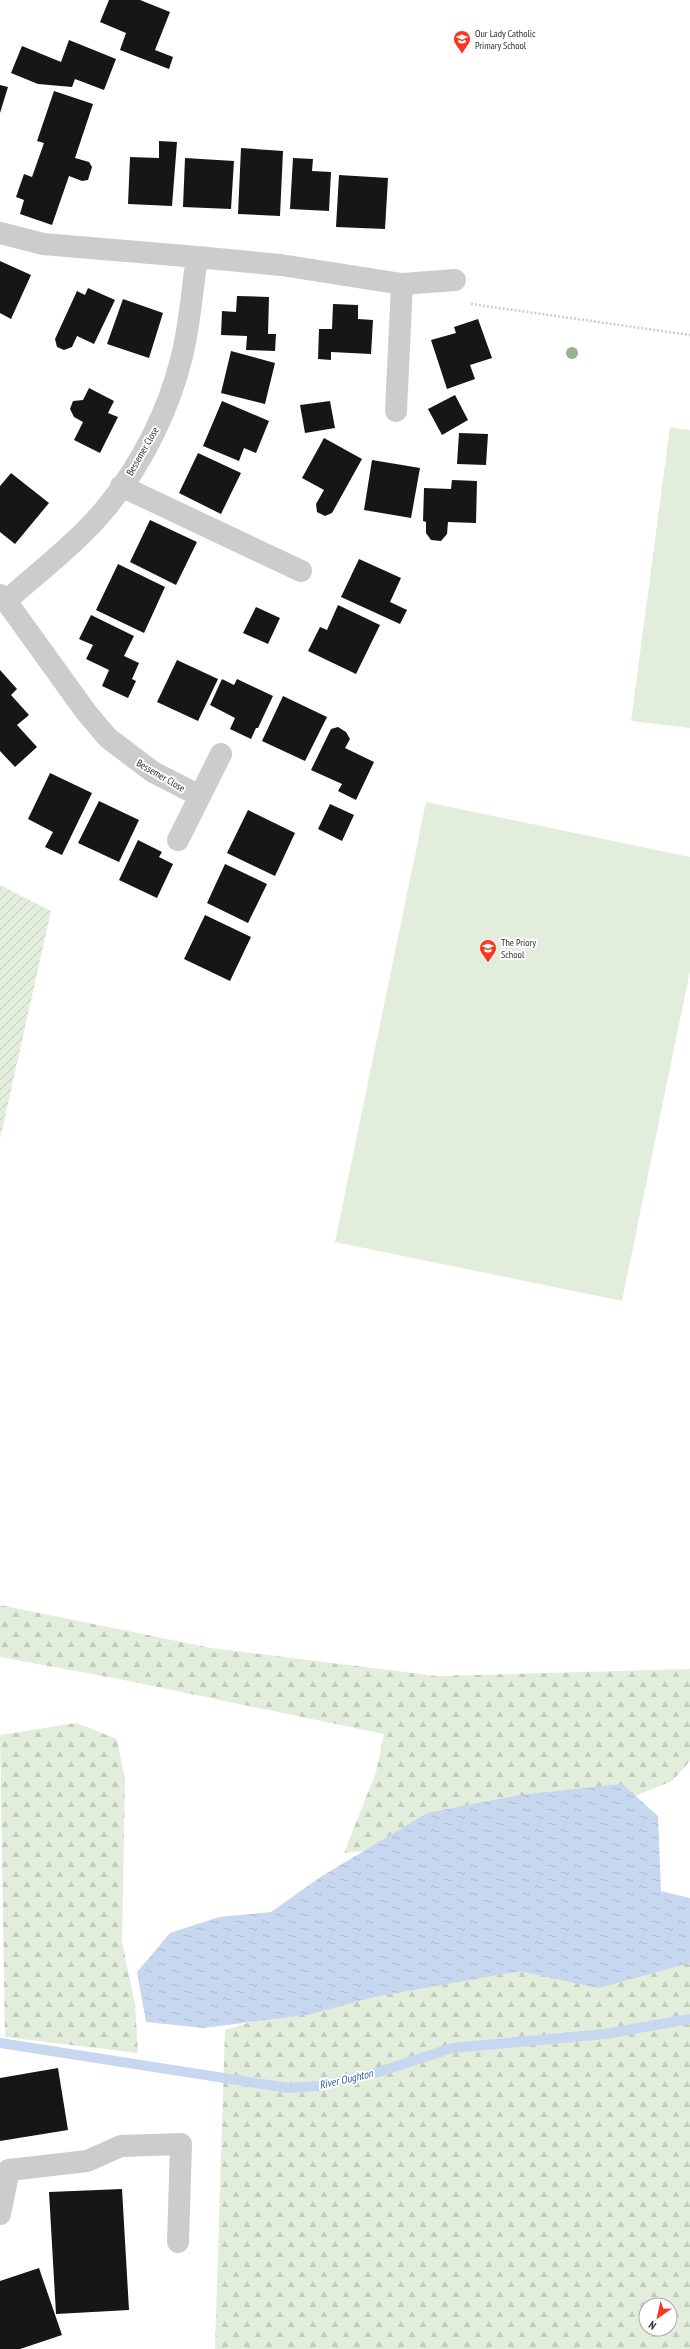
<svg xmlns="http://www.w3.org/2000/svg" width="690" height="2349" viewBox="0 0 690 2349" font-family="'PT Sans Narrow',sans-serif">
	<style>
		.forest { fill: url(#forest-firs); fill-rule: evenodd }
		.park { fill: #e2eddb }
		.garden { fill: url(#garden-furrows) }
		.water { fill: url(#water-ripples) }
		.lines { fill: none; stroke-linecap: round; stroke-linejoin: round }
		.stream { stroke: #c6d7ef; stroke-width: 10 }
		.building { fill: #161616 }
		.path { stroke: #ccc; stroke-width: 2.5; stroke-dasharray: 2 2; stroke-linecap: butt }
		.minor { stroke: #ccc; stroke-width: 22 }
		.tree { fill: #9ab092 }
		.labels { text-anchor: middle; stroke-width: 4; stroke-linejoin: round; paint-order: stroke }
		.poi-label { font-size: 10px; fill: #2f2f2f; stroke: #fff; text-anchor: start }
		.street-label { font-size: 10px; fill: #2f2f2f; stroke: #fff }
		.water-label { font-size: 11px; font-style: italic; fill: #356099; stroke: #fff }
	</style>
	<defs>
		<pattern id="forest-firs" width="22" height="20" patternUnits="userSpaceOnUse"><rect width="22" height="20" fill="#e2eddb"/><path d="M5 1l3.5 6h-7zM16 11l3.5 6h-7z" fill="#c2ccbc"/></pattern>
		<pattern id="garden-furrows" width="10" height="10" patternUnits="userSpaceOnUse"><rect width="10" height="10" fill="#e2eddb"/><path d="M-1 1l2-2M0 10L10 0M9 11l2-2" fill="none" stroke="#c2ccbc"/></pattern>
		<pattern id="water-ripples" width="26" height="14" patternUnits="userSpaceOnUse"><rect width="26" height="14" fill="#c6d7ef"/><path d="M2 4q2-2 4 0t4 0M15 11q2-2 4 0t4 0" fill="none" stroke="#aab9cd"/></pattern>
	</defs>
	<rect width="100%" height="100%" fill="#fff"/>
	<!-- forest -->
	<path class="forest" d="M0,1605L211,1648L437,1676L690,1669V1761L672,1781L544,1833L344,1853L376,1772L384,1734L119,1679L0,1657Z
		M76,1723L117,1739L125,1780L122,1942L135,2004L138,2053L5,2037L0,1735Z
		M690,1947V2349H215L225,2030L460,1958ZM646,2305H670V2329H646Z"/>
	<!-- park -->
	<path class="park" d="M670,427L690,430V728L631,721Z
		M426,802L690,857V971L622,1301L335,1242Z"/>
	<!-- garden -->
	<path class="garden" d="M0,885L51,911L0,1139Z"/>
	<!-- water -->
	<path class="water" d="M622,1784L658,1816L661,1891L690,1898V1963L598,1988L520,1971L374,1997L311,2014L204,2028L146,2022L137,1972L170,1933L219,1917L271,1912L322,1876L427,1813L519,1795Z"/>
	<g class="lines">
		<!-- stream -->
		<path class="stream" d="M0,2043L288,2088L320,2086L379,2072L452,2048L605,2034L690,2019"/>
	</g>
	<!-- building -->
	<path class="building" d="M109,0H140L170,12L155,50L173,57L169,69L120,50L126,33L100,22Z
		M69,40L116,59L104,90L75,79L72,87L38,84L11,73L22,46L61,62Z
		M0,85L8,87L0,113Z
		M54,91L93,104L75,158L89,162L92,167L88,180L82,181L69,176L52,225L20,214L24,200L16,197L24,174L32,177L44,143L37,141Z
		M159,141L177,142L172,206L128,204L130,157L159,158Z
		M241,148L283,151L280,216L238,214Z
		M185,158L234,161L231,209L183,207Z
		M293,158L313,159L312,171L331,172L329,211L290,209Z
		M339,175L388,178L385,229L336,227Z
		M0,261L31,275L11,319L0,313Z
		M88,288L115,300L94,344L77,336L72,347L64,350L57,347L55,339L77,291L85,295Z
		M237,296L269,297L268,334H276L275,351L246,350L247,336L221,335L222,311L236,312Z
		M123,299L163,313L149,358L107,344Z
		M333,304L358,305V319L373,320L371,354L331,352V360L318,359L319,329H332Z
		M478,319L492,358L470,365L475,379L447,389L431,340L456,333L454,327Z
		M231,351L275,363L265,404L221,393Z
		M89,388L114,401L108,413L118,417L100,453L74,440L83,422L74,417L70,409L73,401L83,400Z
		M455,395L468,420L442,435L428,409Z
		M222,401L269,421L256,453L244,448L239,461L203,446Z
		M330,401L335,428L305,433L300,405Z
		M459,433L488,434L486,465L457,464Z
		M324,438L362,459L332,513L325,516L317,512L316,504L324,490L302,478Z
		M198,453L241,473L221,514L179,493Z
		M372,460L420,468L411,518L364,510Z
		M11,473L49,503L15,544L0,532V486Z
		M452,480L477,481L476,523L448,522L447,534L441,541L431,540L426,533V522L423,521L424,488L451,489Z
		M150,520L197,542L176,585L130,562Z
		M359,559L401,578L390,602L407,610L400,624L341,597Z
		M118,564L165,587L144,633L96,610Z
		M338,605L380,625L356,674L308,651L320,627L327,630Z
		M256,607L280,618L268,644L243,633Z
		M91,615L134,636L124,656L139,663L132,679L136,681L128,698L102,686L109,670L86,659L93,645L79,639Z
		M177,660L218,679L198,721L157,702Z
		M0,670L17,689L11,695L29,715L17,725L37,747L15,767L0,751Z
		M222,679L234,685L237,679L273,696L258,728H256L251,739L230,729L235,718L210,705Z
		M283,696L327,717L305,761L262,741Z
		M338,727L346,732L350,739L345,748L374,762L356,800L338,791L342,784L311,770L331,729Z
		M50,773L92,793L62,855L45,847L53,832L28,819Z
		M99,801L139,820L119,862L78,843Z
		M330,804L354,815L342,841L318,829Z
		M248,810L295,833L275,876L227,853Z
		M138,840L162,852L159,857L173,864L157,898L119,880Z
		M225,864L267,884L248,923L207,903Z
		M205,915L251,937L230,981L184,959Z
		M58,2068L68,2130L0,2141V2078Z
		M122,2189L129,2310L56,2314L49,2192Z
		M39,2268L62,2335L20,2349H0V2281Z"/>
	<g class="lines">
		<!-- path -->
		<path class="path" d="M471,304L690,335"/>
		<!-- minor -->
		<path class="minor" d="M0,233L43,244L197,257C192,290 190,324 182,356C169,410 142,464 106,508C78,542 40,571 6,601L0,595
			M197,257L281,265L402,284L455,280
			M396,411L402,284
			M121,486L301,571
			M6,601L86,712L108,738L153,772L200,796
			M178,840L221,754
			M0,2214L9,2170L87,2161L121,2146L181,2144L178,2242"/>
	</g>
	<!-- trees -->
	<circle class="tree" cx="572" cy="353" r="6"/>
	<!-- icons -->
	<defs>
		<symbol id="school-pin" viewBox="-11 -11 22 30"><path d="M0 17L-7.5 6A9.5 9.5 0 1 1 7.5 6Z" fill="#f63821" stroke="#fff"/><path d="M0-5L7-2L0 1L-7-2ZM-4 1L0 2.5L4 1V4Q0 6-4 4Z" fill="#fff"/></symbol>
	</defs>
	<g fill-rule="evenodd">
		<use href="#school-pin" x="452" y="29" width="20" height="27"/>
		<use href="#school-pin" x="478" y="938" width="20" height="27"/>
	</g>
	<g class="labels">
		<!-- poi labels -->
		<g class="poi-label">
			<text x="475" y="37">Our Lady Catholic<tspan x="475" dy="12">Primary School</tspan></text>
			<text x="501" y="946">The Priory<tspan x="501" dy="12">School</tspan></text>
		</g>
		<!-- street labels -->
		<g class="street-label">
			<text transform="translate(142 451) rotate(-60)" y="4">Bessemer Close</text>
			<text transform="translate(161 775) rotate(30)" y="4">Bessemer Close</text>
		</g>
		<!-- water labels -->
		<g class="water-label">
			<text transform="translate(346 2079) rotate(-13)" y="4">River Oughton</text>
		</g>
	</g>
	<!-- north arrow -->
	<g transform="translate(658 2317) rotate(214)"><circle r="19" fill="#ffffff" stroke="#acacac"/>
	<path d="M0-3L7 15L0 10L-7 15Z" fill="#f63821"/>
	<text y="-6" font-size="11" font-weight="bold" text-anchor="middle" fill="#2f2f2f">N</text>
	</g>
</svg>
